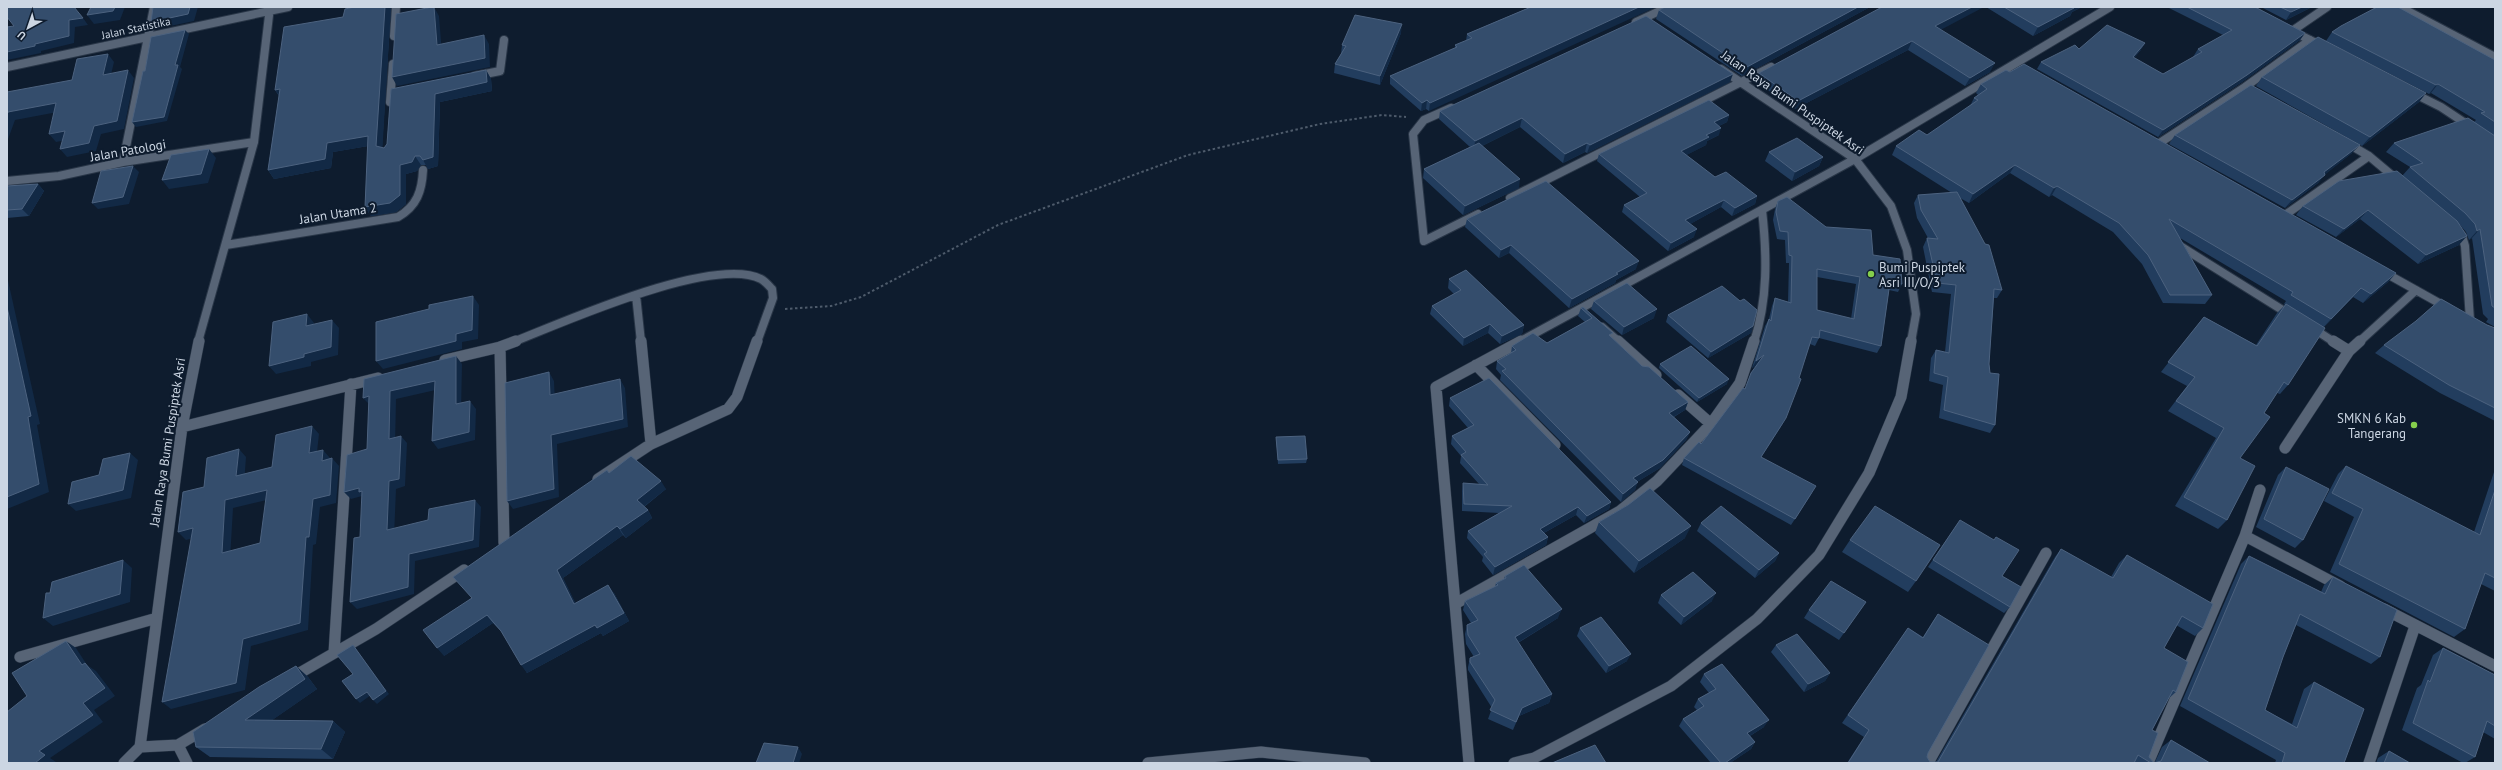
<svg xmlns="http://www.w3.org/2000/svg" width="2502" height="770" viewBox="0 0 2502 770" font-family="'PT Sans',sans-serif">
	<style>
		.lines { fill: none; stroke-linecap: round; stroke-linejoin: round }
		.minor-far1-casing { stroke: #293647; stroke-width: 10 }
		.minor-casing { stroke: #293647; stroke-width: 12 }
		.path { stroke: #4e5b6b; stroke-width: 2; stroke-dasharray: 2.5 2.5; stroke-linecap: butt }
		.minor-far1 { stroke: #576476; stroke-width: 8 }
		.minor { stroke: #576476; stroke-width: 11 }
		.wall { fill: #223d5e; fill-rule: evenodd }
		.shaded-wall { fill: #122945 }
		.building { fill: #344d6c; stroke: #4c627f; fill-rule: evenodd }
		.poi-dot { fill: #85cf4c; stroke: #0e1c2e; stroke-width: 1.5 }
		.labels { text-anchor: middle; stroke-width: 4; stroke-linejoin: round; paint-order: stroke }
		.far-street-label { font-size: 11px; fill: #ccd6e3; stroke: #0e1c2e }
		.street-label { font-size: 13px; fill: #ccd6e3; stroke: #0e1c2e }
		.poi-label { font-size: 13px; fill: #ccd6e3; stroke: #0e1c2e; text-anchor: start }
	</style>
	<rect width="100%" height="100%" fill="#0e1c2e"/>
	<g class="lines">
		<defs>
			<path id="minor-far1" d="M2400,7L2495,57
				M1636,22L1668,7
				M2290,30L2324,47
				M2292,31L2327,7
				M394,36L396,7
				M7,67L288,7
				M1721,69L1855,159L1891,206L1907,250L1916,314L1911,342
				M475,76L500,71L504,40
				M2411,92L2441,107L2471,127
				M390,102L393,64
				M1451,108L1424,120L1413,134L1424,241L1478,214
				M2345,142L2369,156L2400,182
				M2158,144L2245,87L2310,40
				M123,162L154,7
				M7,181L59,176L123,162L254,142
				M1510,198L1771,67
				M2285,215L2369,156
				M2456,230L2462,236L2465,246L2470,320
				M226,245L398,217C417,206 422,191 423,170
				M2180,246L2292,316
				M2380,270L2448,308
				M636,295L641,342
				M1602,327L1619,342
				M2311,327L2334,342
				M198,342L254,142L270,7
				M513,342C564,322 713,255 761,279C765,281 769,286 772,289L773,298L757,342
				M1519,342L1855,159L2110,7
				M1754,342C1768,299 1767,255 1762,210
				M2359,342L2416,290"/>
			<path id="minor" d="M641,341L651,444
				M1618,341L1656,375
				M2333,341L2349,351
				M500,347L504,543
				M445,360L500,347L516,341
				M1476,365L1555,445
				M1678,395L1711,424
				M182,427L378,378
				M2285,448L2349,351L2360,341
				M598,479L651,444L728,409L737,397L757,341
				M2245,536L2340,586
				M1455,604L1620,511L1657,481L1711,424L1740,383L1754,341
				M2384,609L2495,666
				M334,653L351,384
				M20,657L157,618
				M291,678L376,629L464,570
				M178,745L205,729
				M140,747L178,745L187,763
				M124,763L140,747L182,427L199,341
				M1148,763L1261,752L1365,763
				M1469,763L1436,387L1521,341
				M1514,763L1534,758L1671,686L1757,619L1819,555L1869,473L1901,397L1911,341
				M1928,763L2046,553
				M2148,763L2245,536L2260,490
				M2369,763L2415,626"/>
		</defs>
		<!-- minor-far1 casing -->
		<use href="#minor-far1" class="minor-far1-casing"/>
		<!-- minor casing -->
		<use href="#minor" class="minor-casing"/>
		<!-- path -->
		<path class="path" d="M785,309L831,306L861,297L998,225L1188,155L1320,124L1382,115L1406,117"/>
		<!-- minor-far1 -->
		<use href="#minor-far1" class="minor-far1"/>
		<!-- minor -->
		<use href="#minor" class="minor"/>
	</g>
	<!-- wall -->
	<path class="wall" d="M354,7H391L382,148H384L387,144L391,89L486,70L491,79L492,91L440,102L438,166L428,169L426,165H421L417,171L406,174V204L396,212L371,216L365,207L368,146L333,152L331,168L274,179L268,170L279,96L275,90Z
		M1531,7L1429,111L1426,109L1421,111L1390,84V76L1455,48V45L1466,41L1467,34Z
		M1665,7H1870L1742,76L1656,19L1659,10Z
		M1986,7H2082L2072,12L2070,16L2033,36Z
		M2167,7H2255L2305,33L2300,40L2242,82L2158,137L2037,69L2041,62L2079,49L2145,43L2140,51L2134,58L2163,74L2193,57L2198,49L2223,35Z
		M2261,7H2312L2286,20Z
		M1941,30L1990,72L1965,86L1908,50L1795,109L1756,82L1759,73Z
		M2332,32L2495,60V327L2486,322L2488,319L2483,314L2472,238L2469,240L2466,232L2460,225L2459,245L2418,264L2360,219L2336,237L2296,215L2303,206L2402,176L2410,167L2386,152L2394,143L2474,122L2476,120L2431,93L2429,94L2326,41Z
		M1401,33L1380,85L1334,73L1335,64L1341,54L1342,45Z
		M2010,72L2396,273L2388,282L2363,303L2353,297L2324,327L2288,385L2280,394L2277,393L2264,413L2240,458L2227,520L2218,529L2175,506L2216,438L2168,411L2187,386L2161,372L2204,317L2256,345L2277,313L2285,305L2284,304L2286,301L2180,238L2212,295L2205,304L2163,303L2142,264L2113,232L2052,195L2049,197L2010,173L1969,203L1960,198L2002,290L1997,298H1994L1989,364L1995,425L1990,433L1939,418L1943,385L1929,381L1931,358L1936,350L1945,352L1951,294L1932,292L1923,247L1927,238H1928L1917,218L1914,203L1918,195L1952,193L1892,155L1896,146L1927,135L1970,106L1974,98L1978,95L1976,93L1981,84Z
		M2262,77L2426,93L2419,102L2362,146L2256,86Z
		M1730,82L1587,153L1585,152L1563,163L1520,127L1482,146L1519,188L1463,215L1423,178L1424,169L1470,147L1439,119L1440,111Z
		M1729,115L1727,122L1719,126V135L1707,141L1706,145L1686,155L1715,177L1757,196L1755,204L1732,216L1721,207L1690,224L1694,237L1668,251L1622,212L1624,205L1640,197L1597,161L1599,154Z
		M2175,135L2352,153L2325,174L2318,183L2285,208L2169,144Z
		M1769,152L1823,157L1819,166L1792,181L1765,161Z
		M38,184L44,191L29,216L7,218V186Z
		M1778,201L1826,227L1873,255L1902,284L1898,292L1889,290L1881,346L1877,353L1819,338L1815,346L1810,344L1782,425L1761,457L1812,493L1791,525L1682,465L1684,458L1701,444L1745,389L1757,365L1752,368L1765,326L1769,319L1772,306L1775,298L1788,302L1789,263H1786L1785,240L1777,239L1773,220L1775,209ZM1817,277L1856,284L1851,319L1817,310Z
		M1467,219L1636,269L1616,280L1615,283L1569,308L1509,253L1499,258L1465,227Z
		M1449,279L1524,325L1522,334L1500,344L1488,333L1463,346L1430,314L1432,306L1454,294L1448,288Z
		M1594,301L1654,318L1622,335L1591,309Z
		M1583,307L1611,337L1642,366L1688,402L1685,410L1674,417L1690,432L1686,440L1660,468L1637,482L1635,490L1621,502L1500,380L1501,375L1496,369L1497,361L1511,353L1512,346L1547,343L1585,322L1578,316L1581,308Z
		M1668,315L1753,326L1751,333L1708,358L1666,322Z
		M2487,325L2495,328V421L2440,393L2375,353L2384,345Z
		M1660,364L1727,384L1697,402L1659,368Z
		M1450,398L1611,502L1609,509L1584,523L1576,515L1544,533L1548,537L1546,545L1493,575L1482,561L1483,557L1467,538L1468,531L1499,513L1462,511V491L1463,483L1479,484L1460,463L1461,456L1451,444L1452,436L1468,428L1449,406Z
		M1276,437L1307,459L1306,463L1278,464Z
		M2346,466L2474,532L2495,469V591L2481,584L2465,629L2454,637L2330,572L2354,517L2324,501L2338,474Z
		M2286,467L2303,540L2295,548L2256,527L2278,475Z
		M609,473L666,489L644,507L648,510L652,518L626,538L623,535L563,578L575,603L614,593L629,621L603,636L601,633L527,673L502,632L493,623L444,656L471,598Z
		M1628,505L1685,538L1634,573L1595,533L1599,522Z
		M1960,520L2002,576L2010,607L2004,613L1928,567Z
		M1701,523L1779,553L1775,561L1755,578L1697,531Z
		M1850,540L1916,581L1908,592L1842,552Z
		M2061,549L2111,577L2119,563L2127,555L2203,628L2195,636L2176,625L2164,648L2176,692L2168,699L2152,730L2149,757L2154,763L2155,762L2162,747L2171,740L2210,763H1847L1864,737L1842,723L1908,628L1923,637L1933,621L1938,614L1928,753L1927,757L1930,762H1936L2055,557Z
		M2249,556L2321,592L2324,585L2333,577L2380,657L2371,664L2296,625L2283,657L2265,710L2292,724L2304,689L2314,682L2344,763H2275L2276,760L2180,706L2241,564Z
		M1505,576L1558,618L1518,643L1552,694L1549,703L1519,716L1513,730L1488,719L1492,708L1468,670V667L1470,658L1474,657L1466,644L1465,634L1467,625L1471,623L1463,610L1465,601L1495,587L1496,583L1504,579Z
		M1661,595L1712,601L1681,625L1658,603Z
		M1866,602L1839,640L1804,618L1809,610Z
		M1580,628L1627,661L1606,673L1577,636Z
		M1776,645L1830,673L1825,681L1804,692L1771,652Z
		M2443,648L2495,675V739L2483,732L2475,757L2465,763H2463L2402,730L2417,688L2421,685L2433,655Z
		M296,666L308,677L317,689L272,720L333,721L345,732L333,759L210,757L196,747Z
		M1704,674L1764,727L1750,736L1755,742L1751,749L1730,763H1711L1679,726L1683,719L1697,710L1694,707L1698,699L1709,693L1700,682Z
		M2389,751L2410,763H2376L2378,758Z"/>
	<!-- shaded-wall -->
	<path class="shaded-wall" d="M115,7H125L120,20L94,24L87,15Z
		M190,7H198L194,21L156,29L151,22Z
		M385,7H391L382,155L376,146Z
		M434,7L439,16L442,54L437,45Z
		M1639,7H1656L1429,111L1430,103Z
		M1858,7H1870L1742,76L1745,68Z
		M1972,7H1984L1931,35L1935,26Z
		M2071,7H2082L2072,12L2070,16L2033,36L2038,27Z
		M2302,7H2312L2286,20L2291,12Z
		M83,18L88,25L75,27L74,43L41,51V53L7,60V52L35,44L69,20Z
		M1402,24L1401,33L1380,85V76Z
		M185,30L189,34L180,67L182,69L167,121L136,127L132,122L175,65Z
		M2305,33L2300,40L2242,82L2158,137L2163,130Z
		M484,35L489,44L490,67L397,86L392,77Z
		M1912,41L1908,50L1795,109L1798,101Z
		M2145,43L2140,51L2128,65L2133,57Z
		M108,54L114,62L109,83L103,75Z
		M1995,63L1990,72L1965,86L1970,78Z
		M128,70L134,78L124,129L101,134L96,151L67,157L60,149L94,126Z
		M486,70L491,79L492,91L440,102L438,166L428,169L423,160L435,94Z
		M1733,74L1730,82L1587,153L1590,145Z
		M2438,84L2431,93L2429,94L2436,85Z
		M280,89L281,98L275,90Z
		M2426,93L2419,102L2362,146L2370,137Z
		M1427,100L1426,109L1421,111L1422,103Z
		M56,103L63,111L15,120L7,142V115L8,112Z
		M1729,115L1727,122L1711,130L1714,122Z
		M1522,118L1520,127L1474,150L1475,141Z
		M1721,128L1719,135L1707,141L1706,145L1679,159L1681,151L1706,135Z
		M65,131L72,139L56,142L49,134Z
		M368,136L374,145L333,152L331,168L274,179L268,170L327,143Z
		M1587,143L1585,152L1563,163L1565,154Z
		M2360,145L2352,153L2317,181L2324,172Z
		M209,149L216,158L208,183L169,189L162,180Z
		M415,156L421,165L417,171L406,174V204L396,212L371,216L365,207L400,165Z
		M1823,157L1819,166L1792,181L1795,172Z
		M2015,165L2010,173L1969,203L1973,194Z
		M133,166L139,172L129,204L98,209L92,203Z
		M2325,175L2318,183L2285,208L2292,200Z
		M1520,179L1519,188L1463,215L1465,206Z
		M38,184L44,191L29,216L22,209Z
		M2057,186L2052,195L2049,197L2054,188Z
		M1757,196L1755,204L1732,216L1735,208Z
		M1724,200L1721,207L1683,228L1685,220Z
		M2368,210L2360,219L2336,237L2344,229Z
		M1697,229L1694,237L1668,251L1671,243Z
		M2480,229L2472,238L2469,240L2477,231Z
		M2467,236L2459,245L2418,264L2426,255Z
		M1511,245L1509,253L1499,258L1501,250Z
		M1639,261L1636,269L1616,280L1615,283L1569,308L1572,299L1616,273Z
		M2396,273L2388,282L2363,303L2371,294Z
		M7,276L40,424L37,425L49,492L7,509Z
		M2361,288L2353,297L2323,328L2331,319Z
		M473,296L479,305L478,339L462,342V349L383,369L376,361L456,334Z
		M1657,309L1654,318L1622,335L1624,327Z
		M307,314L314,323L313,335L306,326Z
		M332,320L339,328L338,355L311,362V366L276,374L269,366Z
		M1490,324L1488,333L1463,346L1464,338Z
		M1524,325L1522,334L1500,344L1502,336Z
		M1753,326L1751,333L1708,358L1711,352Z
		M1764,355L1761,363L1752,368L1756,361Z
		M456,356L462,364L461,412L456,404Z
		M549,372L554,381L555,404L550,395Z
		M620,379L625,388L628,427L557,444L559,497L513,509L507,501L551,435Z
		M1729,379L1727,384L1697,402L1699,398Z
		M435,381L440,389L396,399L395,446L389,439L390,391Z
		M369,396L370,405L363,398Z
		M470,401L476,409L475,440L438,449L432,441Z
		M1688,402L1685,410L1666,421L1669,413Z
		M1786,418L1782,425L1757,464L1761,457Z
		M312,426L319,434L316,461L309,453Z
		M1690,432L1686,440L1660,468L1630,486L1633,478Z
		M401,436L407,443L405,486L396,489L394,537L387,530L389,481Z
		M239,449L246,457L244,484L236,476Z
		M323,450L330,458L329,469L322,461Z
		M130,453L138,460L131,498L76,511L68,504Z
		M332,458L339,466L336,503L320,507L316,544L313,545L308,630L251,646L245,690L171,709L162,702L243,639L313,499Z
		M661,481L666,489L642,508L637,500Z
		M1638,482L1635,490L1621,502L1623,494Z
		M359,488L362,491V496L351,499L344,492Z
		M267,490L275,498L233,508L230,560L222,553L225,500Z
		M475,500L481,507L479,547L415,561L414,594L357,609L350,602Z
		M1611,502L1609,509L1584,523L1587,516Z
		M1578,507L1576,515L1538,536L1540,529Z
		M648,510L652,518L626,538L620,529Z
		M617,526L623,535L563,578L580,612L574,604L557,570Z
		M1691,526L1685,538L1634,573L1639,561Z
		M193,528L201,536L186,540L178,532Z
		M1548,537L1546,545L1493,575L1495,567Z
		M1779,553L1775,561L1755,578L1759,570Z
		M123,560L132,568L130,602L53,626L43,618Z
		M608,585L614,593L629,621L603,636L601,633L527,673L521,665Z
		M1716,593L1712,601L1681,625L1684,617Z
		M1562,609L1558,618L1512,646L1515,637Z
		M487,615L493,623L444,656L437,648Z
		M66,641L76,648L87,665L96,671L115,696L94,710L103,722L50,758L56,762L55,763H35L39,751L82,665Z
		M353,645L356,649L389,694L377,704L373,700Z
		M1631,654L1627,661L1606,673L1609,666Z
		M296,666L308,677L317,689L258,730L245,720Z
		M1830,673L1825,681L1804,692L1808,684Z
		M367,692L371,695L360,703L356,699Z
		M1552,694L1549,703L1519,716L1513,730L1522,708Z
		M1769,720L1764,727L1743,740L1747,733Z
		M333,721L345,732L333,759L321,749Z
		M1755,742L1751,749L1730,763H1725Z
		M798,747L802,754L799,763H793Z"/>
	<!-- building -->
	<path class="building" d="M7,7H74L83,18L69,20V36L35,44V46L7,52V27L14,26L7,17Z
		M91,7H115L113,11L87,15Z
		M153,7H190L188,14L151,22Z
		M354,7H385L376,146L384,148L387,144L391,89L486,70L487,82L435,94L433,157L423,160L420,156H415L412,162L400,165V195L390,203L365,207L368,136L327,143L325,159L268,170L280,89L275,90L284,27L343,17L345,9Z
		M432,7H434L437,45L484,35L485,58L392,77L396,14Z
		M1531,7H1639L1430,103L1427,100L1422,103L1390,76L1457,47L1455,45L1472,38L1467,34Z
		M1665,7H1858L1745,68L1659,10Z
		M1882,7H1972L1935,26L1995,63L1970,78L1912,41L1798,101L1759,73Z
		M2004,7H2072L2074,8L2038,27Z
		M2187,7H2255L2305,33L2247,75L2163,130L2041,62L2075,45L2079,49L2107,25L2145,43L2133,57L2163,74L2202,52L2198,49L2232,30Z
		M2280,7H2302L2291,12Z
		M2377,7H2398L2495,60V122L2481,113L2485,112L2438,84L2436,85L2332,32L2341,26Z
		M1355,15L1402,24L1380,76L1335,64L1346,46L1342,45Z
		M1646,16L1733,74L1590,145L1587,143L1565,154L1522,118L1475,141L1440,111Z
		M185,30L175,65H178L164,117L132,122L143,71H145L151,37Z
		M2318,37L2426,93L2370,137L2262,77Z
		M108,54L103,75L128,70L117,121L94,126L89,143L60,149L65,131L49,134L56,103L8,112L7,115V92L72,80L77,59Z
		M2024,64L2396,273L2371,294L2361,288L2331,319L2291,295L2293,292L2169,219L2212,295H2170L2148,255L2119,223L2057,186L2054,188L2015,165L1973,194L1896,146L1919,130L1927,135L1978,100L1974,98L1987,89L1981,84L2006,70L2010,72Z
		M2251,85L2360,145L2324,172L2325,175L2292,200L2175,135Z
		M1709,100L1729,115L1714,122L1721,128L1706,135L1709,137L1681,151L1715,177L1726,172L1757,196L1735,208L1724,200L1685,220L1697,229L1671,243L1624,205L1647,193L1599,154Z
		M2468,118L2495,136V308L2492,306L2480,229L2477,231L2475,224L2465,213L2410,167L2423,163L2394,143Z
		M1797,138L1823,157L1795,172L1769,152Z
		M1479,143L1520,179L1465,206L1424,169Z
		M209,149L201,174L162,180L171,155Z
		M133,166L123,197L92,203L101,171Z
		M2397,171L2457,221L2467,236L2426,255L2368,210L2344,229L2303,206L2339,181Z
		M1546,181L1639,261L1616,273L1618,274L1572,299L1511,245L1501,250L1467,219Z
		M38,184L22,209L7,210V186Z
		M1957,192L1985,244L1989,245L2002,290L1994,289L1989,364L1990,373L1999,374L1995,425L1944,410L1948,377L1934,373L1936,350L1949,353L1956,285L1937,283L1927,238L1938,239L1921,210L1918,195Z
		M1787,197L1826,227L1871,230L1873,255L1900,259L1902,284L1890,282L1881,346L1820,330L1819,338L1812,337L1799,378L1801,379L1786,418L1761,457L1816,486L1795,519L1684,458L1699,442L1701,444L1743,388L1745,389L1751,373L1764,355L1756,361L1769,319L1771,321L1775,298L1791,303L1792,256L1789,255L1788,232L1780,231L1776,212L1778,201ZM1817,269L1860,277L1854,319L1817,310Z
		M1466,270L1524,325L1502,336L1490,324L1464,338L1432,306L1461,290L1449,279Z
		M1627,283L1657,309L1624,327L1594,301Z
		M1722,286L1740,301L1744,299L1757,310L1753,326L1711,352L1668,315Z
		M473,296L472,330L456,334V341L376,361V322L429,309V305Z
		M2441,299L2487,325L2495,328V408L2449,385L2384,345L2416,321Z
		M2286,304L2325,328L2288,385L2284,382L2264,413L2270,417L2240,458L2255,466L2227,520L2184,497L2224,428L2176,401L2195,377L2168,362L2204,317L2257,346Z
		M7,307L31,416L28,417L39,484L7,497Z
		M1583,307L1613,333L1609,335L1642,366L1649,367L1688,402L1669,413L1690,432L1663,460L1633,478L1638,482L1623,494L1502,371L1506,369L1497,361L1516,350L1512,346L1533,333L1547,343L1592,318L1581,308Z
		M307,314L306,326L332,320L331,347L304,354V357L269,366L273,322Z
		M1691,346L1729,379L1699,398L1660,364Z
		M456,356V404L470,401L469,432L432,441L435,381L390,391L389,439L401,436L399,479L389,481L387,530L428,520L429,509L475,500L473,540L409,554L408,587L350,602L354,538L360,537L362,491L359,492V488L344,492L347,455L367,449L369,396L363,398L364,379Z
		M549,372L550,395L620,379L623,419L551,435L554,489L507,501L505,383Z
		M1489,378L1611,502L1587,516L1578,507L1540,529L1548,537L1495,567L1484,554L1487,552L1468,531L1512,506L1464,504L1463,483L1488,485L1461,455L1466,452L1452,436L1474,425L1450,398Z
		M312,426L309,453L323,450L322,461L332,458L330,495L313,499L309,537H306L300,623L243,639L236,683L162,702L193,528L178,532L183,492L204,487L207,458L239,449L236,476L272,467L276,435ZM267,490L260,543L222,553L225,500Z
		M1305,436L1307,459L1278,460L1276,437Z
		M130,453L123,490L68,504L72,482L99,475L103,459Z
		M631,456L661,481L637,500L648,510L620,529L617,526L557,570L574,604L608,585L624,613L597,628L595,625L521,665L501,631L487,615L437,648L423,630L472,598L453,577L578,490L607,470L609,473Z
		M2346,466L2480,535L2495,490V578L2485,573L2465,629L2339,564L2363,509L2332,493Z
		M2286,467L2329,489L2303,540L2264,519Z
		M1650,488L1691,526L1639,561L1599,522L1628,505Z
		M1721,506L1779,553L1759,570L1701,523Z
		M1875,506L1940,545L1916,581L1850,540Z
		M1960,520L1994,540L1996,537L2019,550L2002,576L2021,587L2010,607L1933,560Z
		M2061,549L2113,578L2127,555L2213,604L2203,628L2182,616L2164,648L2188,662L2176,692L2173,690L2152,730L2158,733L2149,757L2154,763L2161,761L2171,740L2210,763H2151L2138,755L2134,763H1848L1869,730L1848,715L1908,628L1923,638L1938,614L1989,645L1928,753L1927,757L1930,762H1938Z
		M2249,556L2325,594L2333,577L2397,610L2380,657L2300,614L2283,657L2265,710L2297,728L2314,682L2364,709L2344,763H2282L2285,753L2188,699Z
		M123,560L120,594L43,618L46,593H50L52,582Z
		M1524,565L1562,609L1515,637L1552,694L1522,708L1516,722L1490,710L1495,700L1470,662V658L1480,654L1468,635L1467,625L1478,620L1465,601L1498,585L1496,583L1506,578L1505,576Z
		M1693,572L1716,593L1684,617L1661,595Z
		M1831,581L1866,602L1844,633L1809,610Z
		M1601,617L1631,654L1609,666L1580,628Z
		M1797,634L1830,673L1808,684L1776,645Z
		M66,641L82,665L85,663L105,688L83,703L93,715L39,751L45,755L35,763H7V712L27,696L12,673Z
		M353,645L386,691L373,700L367,692L356,699L342,681L353,674L337,655Z
		M2443,648L2495,675V726L2487,721L2475,757L2413,723L2428,680L2430,682Z
		M1722,664L1769,720L1747,733L1755,742L1725,763H1721L1683,719L1704,706L1698,699L1716,689L1704,674Z
		M296,666L305,679L245,720L333,721L321,749L196,747L193,732L259,687Z
		M764,743L798,747L793,763H756Z
		M1595,745L1606,763H1552Z
		M2389,751L2410,763H2384Z"/>
	<!-- markers -->
	<g class="poi-dot">
		<circle cx="1871" cy="274" r="4"/>
		<circle cx="2414" cy="425" r="4"/>
	</g>
	<g class="labels">
		<!-- far-street labels -->
		<g class="far-street-label">
			<text transform="translate(136 28) rotate(-12)" y="4">Jalan Statistika</text>
		</g>
		<!-- street labels -->
		<g class="street-label">
			<text transform="translate(1793 102) rotate(35)" y="5">Jalan Raya Bumi Puspiptek Asri</text>
			<text transform="translate(128 150) rotate(-10)" y="5">Jalan Patologi</text>
			<text transform="translate(338 213) rotate(-9)" y="5">Jalan Utama 2</text>
			<text transform="translate(167 442) rotate(-81)" y="5">Jalan Raya Bumi Puspiptek Asri</text>
		</g>
		<!-- poi labels -->
		<g class="poi-label">
			<text x="1879" y="272">Bumi Puspiptek<tspan x="1879" dy="15">Asri III/O/3</tspan></text>
			<text x="2406" y="423" text-anchor="end">SMKN 6 Kab<tspan x="2406" dy="15">Tangerang</tspan></text>
		</g>
	</g>
	<!-- border -->
	<rect width="2502" height="770" fill="none" stroke="#ccd6e3" stroke-width="16"/>
	<!-- north arrow -->
	<g transform="translate(28 28) rotate(220)" stroke="#0e1c2e" stroke-width="3" paint-order="stroke">
	<path d="M0-3L7 15L0 10L-7 15Z" fill="#ccd6e3"/>
	<text y="-6" font-size="11" font-weight="bold" text-anchor="middle" fill="#ccd6e3">U</text>
	</g>
</svg>
